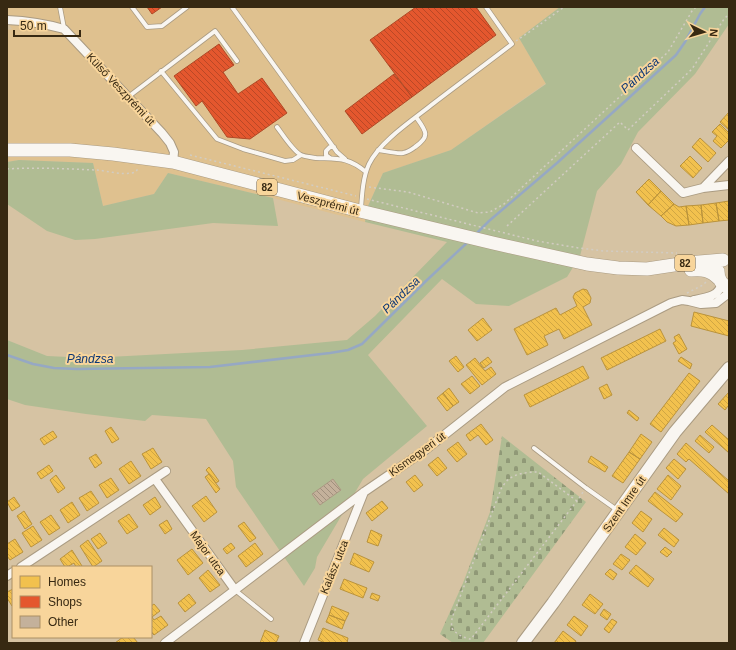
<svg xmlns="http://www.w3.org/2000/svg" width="736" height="650" viewBox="0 0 736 650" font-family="Arial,sans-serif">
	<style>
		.built { fill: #dfc18f }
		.green { fill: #b0bc93 }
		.cemetery { fill: url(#cemetery-stones) }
		.homes { fill: url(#homes-back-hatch); stroke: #ba933c }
		.shops { fill: url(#shops-back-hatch); stroke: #b04926 }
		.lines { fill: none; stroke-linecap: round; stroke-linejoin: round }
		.stream { stroke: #96a8c3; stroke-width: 2.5 }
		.building { fill: url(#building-back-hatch); stroke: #ab9983 }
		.service-casing { stroke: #aa9b82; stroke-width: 5.5 }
		.minor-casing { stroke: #aa9b82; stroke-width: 10 }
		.secondary-casing { stroke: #aa9b82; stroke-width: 14 }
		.primary-casing { stroke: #aa9b82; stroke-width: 14 }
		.path { stroke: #d2ccc2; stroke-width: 1.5; stroke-dasharray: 2 3; stroke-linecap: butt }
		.service { stroke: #f9f6f1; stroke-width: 4 }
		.minor { stroke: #f9f6f1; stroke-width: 8 }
		.secondary { stroke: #f9f6f1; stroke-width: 12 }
		.primary { stroke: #f9f6f1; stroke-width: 13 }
		.labels { text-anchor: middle; stroke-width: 4; stroke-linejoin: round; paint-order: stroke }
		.shield { fill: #f8d59b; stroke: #715d3b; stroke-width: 1 }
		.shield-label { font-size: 10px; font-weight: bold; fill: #372912 }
		.street-label { font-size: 11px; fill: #372912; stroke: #f8d59b }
		.water-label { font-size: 12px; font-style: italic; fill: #0d3776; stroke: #f8d59b }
	</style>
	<defs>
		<pattern id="cemetery-stones" width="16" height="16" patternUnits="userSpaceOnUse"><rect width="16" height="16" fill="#b0bc93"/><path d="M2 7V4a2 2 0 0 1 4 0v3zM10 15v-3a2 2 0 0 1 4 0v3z" fill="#909977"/></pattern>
		<pattern id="homes-back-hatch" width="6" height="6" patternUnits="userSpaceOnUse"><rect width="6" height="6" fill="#f2c14e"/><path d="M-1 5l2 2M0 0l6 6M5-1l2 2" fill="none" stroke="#d0a643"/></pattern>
		<pattern id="shops-back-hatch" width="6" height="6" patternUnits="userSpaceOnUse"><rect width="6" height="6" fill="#e4572e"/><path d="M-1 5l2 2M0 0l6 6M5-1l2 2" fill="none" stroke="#ba4826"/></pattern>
		<pattern id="building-back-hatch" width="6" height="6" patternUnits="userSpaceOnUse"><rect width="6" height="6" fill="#c4b19b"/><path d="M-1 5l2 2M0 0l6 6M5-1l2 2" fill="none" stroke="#a0907d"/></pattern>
	</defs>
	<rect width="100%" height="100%" fill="#d6c3a3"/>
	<!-- built -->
	<path class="built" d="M7,7H560L519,38L546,83L451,150L383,173L368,206L365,222L273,198L168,173L154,194L103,206L93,163L19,160L7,162V30L12,29L7,22Z"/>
	<!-- green -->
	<path class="green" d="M560,7H729V24L695,74L638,132L621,164L597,191L580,256L567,277L509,306L476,304L442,279L368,355L427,426L363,479L317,557L315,568L304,586L236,487L233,461L206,419L152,415L145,421L86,414L25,405L7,399V340L47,356L89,358L242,350L347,340L375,316L447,242L365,222L368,206L383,173L451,150L546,84L519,38Z
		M19,160L93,163L103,206L154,194L168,173L273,198L278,226L213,223L95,239L75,240L47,231L7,204V162Z"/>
	<!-- cemetery -->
	<path class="cemetery" d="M502,436L586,502L483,643H453L440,634L463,583L490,512Z"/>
	<!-- homes -->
	<path class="homes" d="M729,112V130L720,122Z
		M720,124L729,133V140L721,148L713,141L717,136L712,132Z
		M700,138L716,153L708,162L692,147Z
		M690,156L702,168L693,178L680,166Z
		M649,179L661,191L648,205L636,192Z
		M661,191L674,204L661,216L648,205Z
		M729,201V220L719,221L716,203Z
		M716,203L719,221L703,223L701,205Z
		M674,204L679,207L686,206L689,225L676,226L667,222L661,216Z
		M701,205L703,223L689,225L686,206Z
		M583,289L587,290L591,298L590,303L583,307L592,325L564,339L559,329L544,336L548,345L527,355L514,329L556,308L560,315L577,306L573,297L575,293Z
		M694,312L729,321V336L691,326Z
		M483,318L492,330L477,341L468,330Z
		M660,329L666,341L607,370L601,358Z
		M679,334L687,349L679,354L673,343L676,341L674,337Z
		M456,356L464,367L458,372L449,361Z
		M488,357L492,362L484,368L480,363Z
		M681,357L692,364L690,369L678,361Z
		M475,358L485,371L491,367L496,374L482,385L466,365Z
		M583,366L589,378L530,407L524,395Z
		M689,373L700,381L661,432L650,424Z
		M472,376L480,386L470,394L461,384Z
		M607,384L612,395L604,399L599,388Z
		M449,388L459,402L453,406L443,393Z
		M729,392V407L728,406L725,410L718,404Z
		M443,393L453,406L447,411L437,398Z
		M629,410L639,418L637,421L627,413Z
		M481,424L493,440L486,445L478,435L470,441L466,435Z
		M712,425L729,440V453L705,432Z
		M111,427L119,439L112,443L105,431Z
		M53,431L57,437L44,445L40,439Z
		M641,434L652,442L640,459L629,452Z
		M700,435L714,447L709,453L695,441Z
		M458,442L467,454L457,462L447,450Z
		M686,443L729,481V494L689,459L686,462L677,454Z
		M153,448L162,462L151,469L142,454Z
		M629,452L640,459L623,483L612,476Z
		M96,454L102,463L95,468L89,458Z
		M591,456L608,467L605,472L588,462Z
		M438,457L447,468L437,476L428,465Z
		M674,459L686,469L678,479L666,468Z
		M131,461L141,476L129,484L119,469Z
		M49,465L53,471L41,479L37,473Z
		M209,467L219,481L216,483L206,470Z
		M209,474L220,489L216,493L205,477Z
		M56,475L65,488L58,493L50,480Z
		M415,475L423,485L414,492L406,482Z
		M668,475L681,486L671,500L657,489Z
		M111,478L119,490L107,498L99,485Z
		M91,491L99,503L87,511L79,498Z
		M655,492L683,514L676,522L648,501Z
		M206,496L217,512L204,522L192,506Z
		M14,497L20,506L12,511L7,502Z
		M155,497L161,507L150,515L143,505Z
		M382,501L388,508L372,521L366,513Z
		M72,502L80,515L68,523L60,510Z
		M24,511L32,524L25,529L17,516Z
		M641,511L652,519L643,532L632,523Z
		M129,514L138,527L127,534L118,521Z
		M51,515L60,528L49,535L40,522Z
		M167,520L172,529L165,534L159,525Z
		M244,522L256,538L250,542L238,526Z
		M33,526L42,540L31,547L22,533Z
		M664,528L679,540L674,547L658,535Z
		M371,530L382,535L378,546L367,542Z
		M100,533L107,543L98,549L91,539Z
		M635,534L646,543L636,555L625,547Z
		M15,539L23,552L10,560L7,556V544Z
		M88,540L102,561L93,567L80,546Z
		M231,543L235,548L227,554L223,549Z
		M255,543L263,554L246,567L238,556Z
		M665,547L672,552L667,557L660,552Z
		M192,549L203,563L188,575L177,560Z
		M72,550L82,566L81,567H76L74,563L67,567H65L60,559Z
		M354,553L374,562L369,572L350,564Z
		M621,554L630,560L622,570L613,564Z
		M636,565L654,579L648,587L629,573Z
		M610,569L617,574L613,580L605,574Z
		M208,570L220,585L210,592L199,578Z
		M344,579L367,588L363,598L340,589Z
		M13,589V605L12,606L7,598V592Z
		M372,593L380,596L378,601L370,598Z
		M189,594L196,603L185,612L178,603Z
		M590,594L603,604L595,614L582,605Z
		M154,604L160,611L152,617L154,620L161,616L168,625L154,635L151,632V606Z
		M332,606L349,613L345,621L329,615Z
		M604,609L611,614L607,620L600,615Z
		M329,615L345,621L342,629L326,622Z
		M574,616L588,626L581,636L567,625Z
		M612,619L617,622L609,633L604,629Z
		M323,628L348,638L347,643H325L318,640Z
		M265,630L279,636L276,643H260Z
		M563,631L576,641L575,643H554Z
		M123,637H133L138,643H115Z"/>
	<!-- shops -->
	<path class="shops" d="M147,7H162L152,14Z
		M416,7H476L496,35L412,97L370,40Z
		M219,44L234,65L223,72L238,94L262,78L287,113L250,139L227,137L202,101L196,106L174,76Z
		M394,74L412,97L362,134L345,111Z"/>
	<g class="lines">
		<!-- stream -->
		<path class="stream" d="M475,235L489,221L557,163L676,55L685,42L700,14L705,7
			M7,355L33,364L54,368L77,369L210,367L330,353L348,350L362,344L427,280L469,241"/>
	</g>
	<!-- building -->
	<path class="building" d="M333,479L341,490L320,505L312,494Z"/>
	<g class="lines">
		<defs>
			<path id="service" d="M60,7L64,28
				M132,7L147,27L162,26L187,7
				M232,7L337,152L345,159
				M161,71L217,139L243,149L285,161L293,160L301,155
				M128,97L215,31L237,61
				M277,127C283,135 293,151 301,155C306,157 311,157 316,158C338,159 348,157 366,172
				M378,150C386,151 396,154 403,153C408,152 411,150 415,147C431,136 426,131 416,117
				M330,158L326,155V151L330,147H334
				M361,209C362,194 363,177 369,164C380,141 414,119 434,103C460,83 486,64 512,44L486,7
				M534,448L586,488L617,510
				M235,590L271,619"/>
			<path id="minor" d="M7,20C29,21 43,23 64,29L162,133L170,143L174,152L173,162
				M636,148L683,193L703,188L729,185
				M703,188L729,161
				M694,300C705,298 721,296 721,283
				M155,479L235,590
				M21,567L166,471
				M7,576L13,572
				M165,643L364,492L424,451L505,387L671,303L682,300L689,301L701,304L716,303L729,293
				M304,643L364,492"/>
			<path id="secondary" d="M523,643L553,603L675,432L729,368"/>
			<path id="primary" d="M7,150H70L113,154L173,162L360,211L493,243L587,264L618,268L647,269L687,263L723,260
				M691,270C703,269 710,270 719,279
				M718,271C718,279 722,285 729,288"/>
		</defs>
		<!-- service casing -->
		<use href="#service" class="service-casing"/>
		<!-- minor casing -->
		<use href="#minor" class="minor-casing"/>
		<!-- secondary casing -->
		<use href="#secondary" class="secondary-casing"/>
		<!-- primary casing -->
		<use href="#primary" class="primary-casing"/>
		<!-- path -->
		<path class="path" d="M516,41L535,28L564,7
			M190,155L356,196
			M7,169C37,167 67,169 97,170C107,171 122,175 131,173C135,173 137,171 138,168
			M369,187L408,192L478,213L490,212L504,204L668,52L692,11L696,7
			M367,199L537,241L579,248L604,251L677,253
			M507,226L620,122L628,130L692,69L724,19L729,14
			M687,293L703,285L706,282
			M577,501L538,472C528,472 517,473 509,479C506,481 503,486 501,489L452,618C452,621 451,625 452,628C454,633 466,639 471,639L580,497L583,492"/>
		<!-- service -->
		<use href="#service" class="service"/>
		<!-- minor -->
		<use href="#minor" class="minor"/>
		<!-- secondary -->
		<use href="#secondary" class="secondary"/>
		<!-- primary -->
		<use href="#primary" class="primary"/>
	</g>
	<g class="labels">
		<!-- shield labels -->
		<g class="shield">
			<rect x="257" y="179" width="20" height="16" rx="3"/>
			<rect x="675" y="255" width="20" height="16" rx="3"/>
		</g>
		<g class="shield-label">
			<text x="267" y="191">82</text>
			<text x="685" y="267">82</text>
		</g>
		<!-- street labels -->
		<g class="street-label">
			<text transform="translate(121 89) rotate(47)" y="4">Külső Veszprémi út</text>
			<text transform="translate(328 203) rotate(15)" y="4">Veszprémi út</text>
			<text transform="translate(417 454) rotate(-36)" y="4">Kismegyeri út</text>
			<text transform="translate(624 504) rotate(-55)" y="4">Szent Imre út</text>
			<text transform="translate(208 553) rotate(54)" y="4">Major utca</text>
			<text transform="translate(334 567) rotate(-68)" y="4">Kalász utca</text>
		</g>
		<!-- water labels -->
		<g class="water-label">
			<text transform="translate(640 75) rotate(-42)" y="4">Pándzsa</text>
			<text transform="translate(401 295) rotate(-44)" y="4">Pándzsa</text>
			<text x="90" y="363">Pándzsa</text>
		</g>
	</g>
	<!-- border -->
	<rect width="736" height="650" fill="none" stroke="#372912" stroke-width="16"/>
	<!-- legend -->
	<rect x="12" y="566" width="140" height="72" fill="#f8d59b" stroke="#ab9064"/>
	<rect x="20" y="576" width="20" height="12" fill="#f2c14e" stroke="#ab9064"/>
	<text x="48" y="586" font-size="12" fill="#372912">Homes</text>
	<rect x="20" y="596" width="20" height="12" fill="#e4572e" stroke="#ab9064"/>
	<text x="48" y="606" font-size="12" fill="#372912">Shops</text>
	<rect x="20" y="616" width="20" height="12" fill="#c4b19b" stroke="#ab9064"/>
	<text x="48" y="626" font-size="12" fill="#372912">Other</text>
	<!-- north arrow -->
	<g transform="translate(704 32) rotate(95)" stroke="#f8d59b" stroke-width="3" paint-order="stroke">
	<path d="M0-3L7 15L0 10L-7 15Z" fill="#372912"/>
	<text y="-6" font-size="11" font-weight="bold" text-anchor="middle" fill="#372912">N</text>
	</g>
	<!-- scale -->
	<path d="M14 30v6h66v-6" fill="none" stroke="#372912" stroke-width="2"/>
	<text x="20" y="30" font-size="12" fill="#372912" stroke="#f8d59b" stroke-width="3" paint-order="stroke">50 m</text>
</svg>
